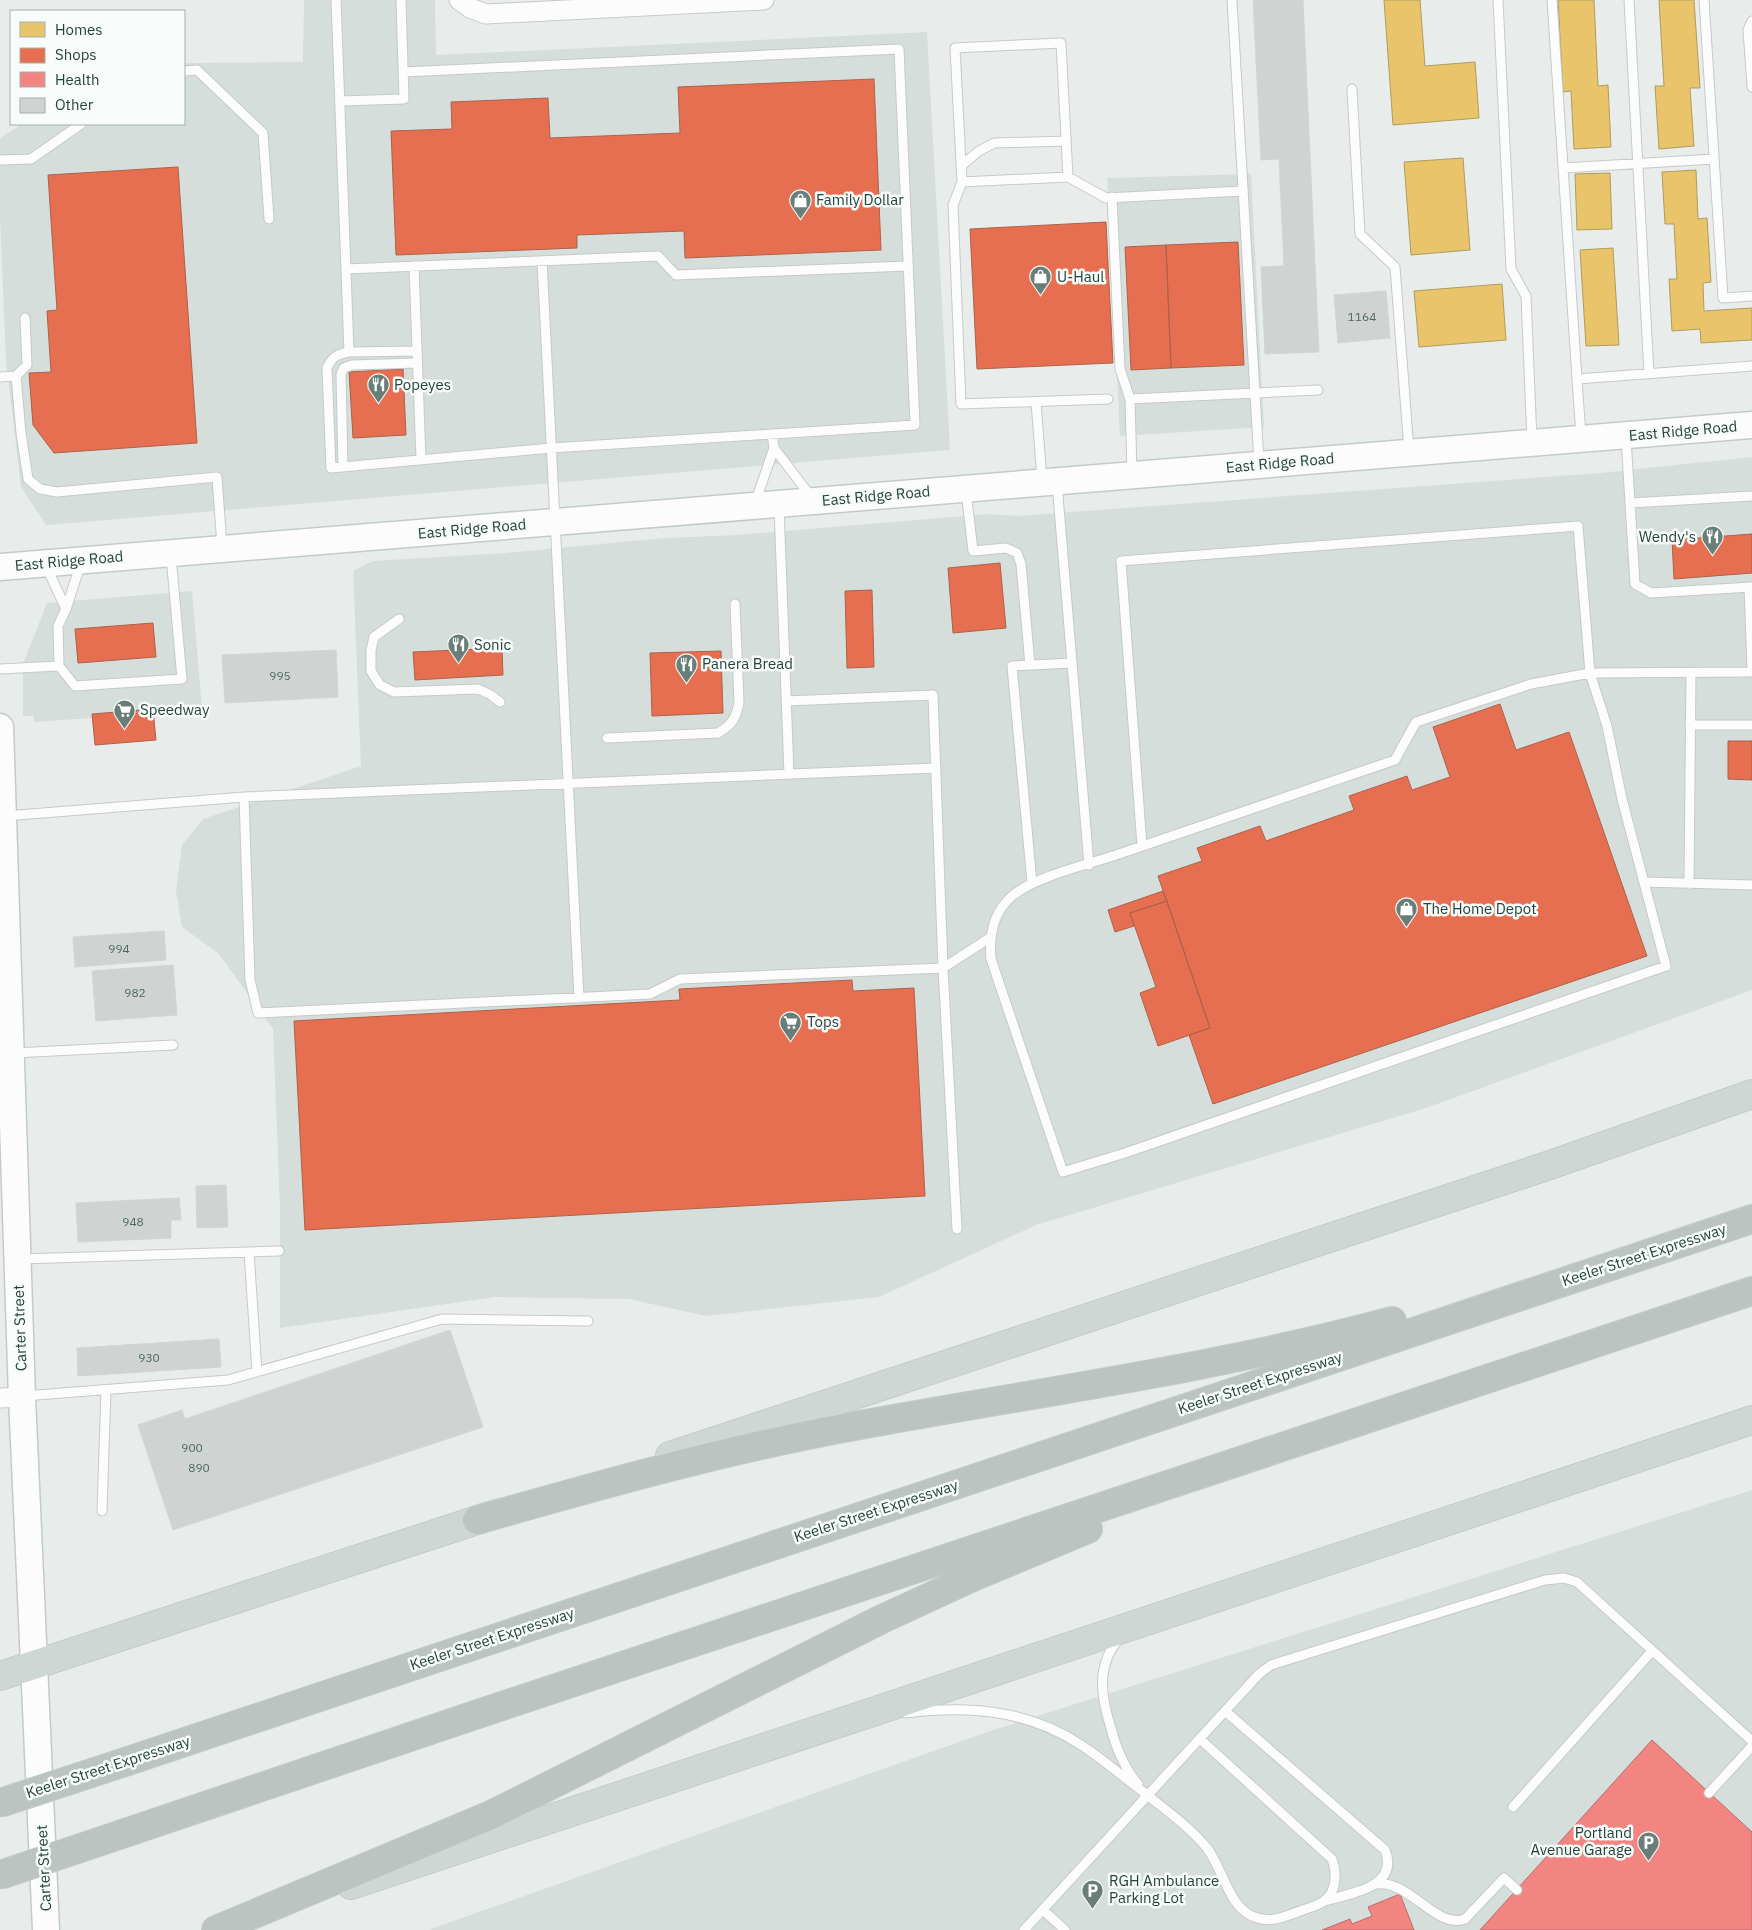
<svg xmlns="http://www.w3.org/2000/svg" width="1752" height="1930" viewBox="0 0 1752 1930" font-family="'IBM Plex Sans',sans-serif">
	<style>
		.built { fill: #d6dedb }
		.homes { fill: #e9c46a; stroke: #ae9d5c }
		.shops { fill: #e76f51; stroke: #ac624a }
		.health { fill: #f28482; stroke: #b4706c }
		.building { fill: #cfd4d2; stroke: #d1d6d4 }
		.lines { fill: none; stroke-linecap: round; stroke-linejoin: round }
		.service-casing { stroke: #c5cac8; stroke-width: 11 }
		.minor-casing { stroke: #c5cac8; stroke-width: 21 }
		.secondary-casing { stroke: #c3cbc8; stroke-width: 29 }
		.primary-casing { stroke: #c3ccc9; stroke-width: 30 }
		.motorway-casing { stroke: #c3ccc9; stroke-width: 30 }
		.service { stroke: #fcfcfc; stroke-width: 9 }
		.minor { stroke: #fcfcfc; stroke-width: 19 }
		.secondary { stroke: #fcfcfc; stroke-width: 26 }
		.primary { stroke: #cfd7d5; stroke-width: 28 }
		.motorway { stroke: #bcc4c2; stroke-width: 28 }
		.motorway-bridge-casing { stroke: #c3ccc9; stroke-width: 30; stroke-linecap: butt }
		.motorway-bridge { stroke: #bcc4c2; stroke-width: 28 }
		.labels { text-anchor: middle; stroke-width: 5; stroke-linejoin: round; paint-order: stroke }
		.number-label { font-size: 12px; fill: #506761 }
		.poi-label { font-size: 15px; fill: #24423a; stroke: #f7fbf9; text-anchor: start }
		.street-label { font-size: 15px; fill: #24423a; stroke: #f7fbf9 }
	</style>
	<rect width="100%" height="100%" fill="#e8edeb"/>
	<!-- built -->
	<path class="built" d="M304,0H435L436,55L927,32L950,450L46,525L21,487L6,362L0,217V138L22,124H184V63L303,62Z
		M1251,174L1264,427L1120,436L1107,178Z
		M1752,457V990L1426,1108L1036,1225L879,1297L706,1316L629,1299L495,1297L280,1328V1208L273,1029L219,954L182,927L176,891L182,845L203,819L361,766L353,571L373,561L506,553L664,538L737,535L989,514L1017,516L1600,473Z
		M192,591L202,708L153,713L156,740L95,745L92,718L34,722V716H23V664L47,603Z
		M1752,1490V1930H428L990,1731Z"/>
	<!-- homes -->
	<path class="homes" d="M1384,0H1420L1425,66L1475,62L1479,118L1393,125Z
		M1558,0H1594L1598,86L1608,85L1611,147L1574,149L1571,91L1563,92Z
		M1659,0H1694L1700,88H1690L1694,146L1659,149L1655,86H1664Z
		M1463,158L1470,250L1411,255L1404,162Z
		M1696,170L1698,219L1707,218L1711,282L1703,283L1704,311L1752,308V340L1701,343L1700,329L1672,331L1669,279H1677L1674,224H1665L1662,172Z
		M1610,173L1612,229L1577,230L1575,174Z
		M1613,248L1619,345L1586,346L1580,250Z
		M1502,284L1506,340L1419,347L1414,291Z"/>
	<!-- shops -->
	<path class="shops" d="M874,79L881,250L685,258L684,231L577,235V248L396,255L391,131L452,129L451,102L548,98L550,138L680,133L678,87Z
		M178,167L197,443L54,453L33,425L29,373L51,372L47,311L57,310L48,175Z
		M1106,222L1113,363L977,369L970,229Z
		M1238,242L1244,365L1171,368L1166,245Z
		M1166,245L1171,368L1131,370L1125,247Z
		M403,369L406,435L353,438L349,372Z
		M1752,534V573L1674,579L1672,540Z
		M1000,563L1006,628L953,633L948,568Z
		M872,590L874,667L847,668L845,591Z
		M153,623L156,657L78,663L75,629Z
		M502,648L503,675L415,680L413,652Z
		M721,651L723,713L652,716L650,653Z
		M1500,704L1516,750L1569,732L1647,956L1213,1104L1189,1035L1210,1028L1158,876L1202,861L1197,848L1260,826L1266,841L1354,810L1349,796L1407,776L1412,790L1450,777L1433,727Z
		M153,709L156,740L95,745L92,714Z
		M1728,741H1752V780L1728,779Z
		M1163,891L1167,901L1130,913L1134,926L1115,932L1108,910Z
		M1167,901L1210,1028L1158,1046L1140,993L1156,987L1130,913Z
		M852,980L853,991L914,988L925,1196L305,1230L294,1021L680,1000L679,989Z"/>
	<!-- health -->
	<path class="health" d="M1652,1740L1752,1832V1930H1480Z
		M1400,1894L1414,1930H1322L1350,1919L1352,1924L1372,1916L1368,1907Z"/>
	<!-- building -->
	<path class="building" d="M1253,0H1303L1319,352L1265,354L1261,267L1284,266L1279,159L1261,160Z
		M1386,291L1390,338L1338,343L1334,295Z
		M336,650L338,697L225,703L222,655Z
		M164,931L166,960L75,967L73,937Z
		M173,965L177,1015L96,1021L92,971Z
		M226,1185L228,1227L197,1228L196,1186Z
		M179,1198L181,1220H171V1238L78,1242L76,1203Z
		M450,1330L483,1427L173,1530L138,1425L182,1410L185,1419Z
		M219,1339L221,1367L78,1376L77,1348Z"/>
	<g class="lines">
		<defs>
			<path id="service" d="M336,0L349,352
				M1232,0L1259,462
				M1498,0L1511,269L1526,296L1532,441
				M1552,0L1577,379
				M1629,0L1649,374
				M1704,0L1723,298L1752,296
				M1752,21L1748,30L1752,87
				M184,71L197,70L263,133L269,219
				M404,72L899,49L915,425L551,448L331,468L327,368C332,357 337,354 349,352L417,351
				M1352,89L1360,234L1395,267L1409,451
				M340,101L404,99L401,0
				M0,160L31,159L81,124
				M961,166L979,151L994,143L1066,141
				M1563,168L1714,159
				M962,182L955,48L1061,43L1068,177
				M1112,197L1120,369L1130,399L1132,473
				M542,261L579,998
				M414,266L421,460
				M346,269L658,256L676,275L908,266
				M16,376L21,433L28,479L40,489L57,492L217,477L222,546
				M0,377L16,376L27,365L25,318
				M1108,399L961,404L953,205L962,182L1068,177L1106,198L1243,191
				M1130,399L1318,390
				M1036,402L1042,480
				M1581,436L1577,379L1752,366
				M1626,438L1635,584L1651,593L1752,587
				M774,448L812,498
				M343,467L341,374L344,368L352,365L417,363
				M1057,484L1089,865
				M966,491L973,551L1006,548L1017,553L1021,564L1030,665
				M755,503L774,448L772,434
				M1630,503L1752,496
				M779,507L789,774
				M81,563L66,609L58,626L59,666L75,686L182,679L171,556
				M46,566L66,609
				M1749,587L1752,668
				M399,619L374,637L371,650V671L380,685L394,692L478,689L491,695L500,702
				M0,669L59,666
				M786,701L933,695L943,968L957,1229
				M1690,725H1752
				M607,738L718,733C732,725 736,718 739,703L735,604
				M244,797L250,980L258,1013L650,994L680,979L943,968L991,937
				M5,816L244,797L936,768
				M1142,846L1121,561L1578,526L1590,673L1607,726L1622,799L1666,966L1125,1153L1063,1172L991,959C989,936 993,913 1011,897C1033,877 1087,865 1116,855C1209,823 1302,792 1395,760L1416,722L1531,684L1590,673L1752,672
				M1645,882L1752,885
				M1032,883L1012,666L1072,663
				M1689,884L1691,673
				M14,1053L173,1045
				M249,1252L257,1372
				M20,1259L279,1251
				M24,1396L228,1380L442,1319L588,1321
				M102,1511L106,1390
				M1120,1637C1097,1664 1100,1693 1110,1725C1116,1747 1123,1766 1138,1784
				M1225,1711L1385,1850C1400,1887 1350,1894 1324,1901
				M906,1713C968,1705 1028,1710 1081,1745C1100,1757 1118,1773 1136,1786C1160,1806 1187,1824 1207,1848C1223,1869 1228,1905 1252,1916C1269,1924 1284,1917 1300,1911C1307,1908 1318,1906 1324,1901C1337,1892 1337,1872 1332,1859L1200,1739
				M1709,1793L1752,1746
				M1513,1807L1652,1651
				M1376,1884C1409,1879 1436,1930 1465,1919L1504,1878L1517,1890
				M1043,1910L1065,1930
				M1024,1930L1259,1674L1271,1665L1545,1580L1564,1578L1577,1582L1752,1741"/>
			<path id="minor" d="M459,0L470,8L486,14L764,0
				M0,1398L22,1397"/>
			<path id="secondary" d="M0,567L1752,425
				M0,727L22,1397L46,1930"/>
			<path id="primary" d="M670,1456L1550,1165L1752,1094
				M0,1676L499,1513
				M351,1885L1752,1420"/>
			<path id="motorway" d="M477,1520C593,1487 710,1454 828,1431C1016,1395 1207,1371 1392,1321
				M128,1761L1752,1219
				M128,1832L478,1714L1752,1291
				M216,1930L493,1814L882,1619L973,1577L1088,1529"/>
		</defs>
		<!-- service casing -->
		<use href="#service" class="service-casing"/>
		<!-- minor casing -->
		<use href="#minor" class="minor-casing"/>
		<!-- secondary casing -->
		<use href="#secondary" class="secondary-casing"/>
		<!-- primary casing -->
		<use href="#primary" class="primary-casing"/>
		<!-- motorway casing -->
		<use href="#motorway" class="motorway-casing"/>
		<!-- service -->
		<use href="#service" class="service"/>
		<!-- minor -->
		<use href="#minor" class="minor"/>
		<!-- secondary -->
		<use href="#secondary" class="secondary"/>
		<!-- primary -->
		<use href="#primary" class="primary"/>
		<!-- motorway -->
		<use href="#motorway" class="motorway"/>
		<defs>
			<path id="motorway-bridge" d="M0,1803L128,1761
				M0,1875L128,1832"/>
		</defs>
		<!-- motorway-bridge casing -->
		<use href="#motorway-bridge" class="motorway-bridge-casing"/>
		<!-- motorway-bridge -->
		<use href="#motorway-bridge" class="motorway-bridge"/>
	</g>
	<!-- icons -->
	<defs>
		<symbol id="shop-pin" viewBox="-11 -11 22 30"><path d="M0 17L-7.5 6A9.5 9.5 0 1 1 7.5 6Z" fill="#697e78" stroke="#f7fbf9"/><path d="M-5-2.5h2.3a2.7 3.5 0 0 1 5.4 0H5L5.5 6h-11ZM-1.5-2.5h3a1.5 2.3 0 0 0-3 0Z" fill="#fff"/></symbol>
		<symbol id="restaurant-pin" viewBox="-11 -11 22 30"><path d="M0 17L-7.5 6A9.5 9.5 0 1 1 7.5 6Z" fill="#697e78" stroke="#f7fbf9"/><path d="M-5-6h1v4h1v-4h1v4h1v-4h1v5L-1.5 .5V6h-2V.5L-5-1ZM5-6V6H3V1.5H1.5Q1.5-4 5-6Z" fill="#fff"/></symbol>
		<symbol id="supermarket-pin" viewBox="-11 -11 22 30"><path d="M0 17L-7.5 6A9.5 9.5 0 1 1 7.5 6Z" fill="#697e78" stroke="#f7fbf9"/><path d="M-6-5.5h2.5l.6 2H6L4.5 2H-2.5L-4.4-4H-6ZM-1.5 3.2a1.3 1.3 0 1 0 .1 0ZM3 3.2a1.3 1.3 0 1 0 .1 0Z" fill="#fff"/></symbol>
		<symbol id="parking-pin" viewBox="-11 -11 22 30"><path d="M0 17L-7.5 6A9.5 9.5 0 1 1 7.5 6Z" fill="#697e78" stroke="#f7fbf9"/><path d="M-3.5-5.5H1a3.5 3.5 0 0 1 0 7H-1V5.5H-3.5ZM-1-3.4V-.6H.8a1.4 1.4 0 0 0 0-2.8Z" fill="#fff"/></symbol>
	</defs>
	<g fill-rule="evenodd">
		<use href="#shop-pin" x="788" y="188" width="25" height="34"/>
		<use href="#shop-pin" x="1028" y="264" width="25" height="34"/>
		<use href="#restaurant-pin" x="366" y="372" width="25" height="34"/>
		<use href="#restaurant-pin" x="1700" y="524" width="25" height="34"/>
		<use href="#restaurant-pin" x="446" y="632" width="25" height="34"/>
		<use href="#restaurant-pin" x="674" y="652" width="25" height="34"/>
		<use href="#supermarket-pin" x="112" y="698" width="25" height="34"/>
		<use href="#shop-pin" x="1394" y="896" width="25" height="34"/>
		<use href="#supermarket-pin" x="778" y="1010" width="25" height="34"/>
		<use href="#parking-pin" x="1636" y="1830" width="25" height="34"/>
		<use href="#parking-pin" x="1080" y="1878" width="25" height="34"/>
	</g>
	<g class="labels">
		<!-- number labels -->
		<g class="number-label">
			<text x="1362" y="321">1164</text>
			<text x="280" y="680">995</text>
			<text x="119" y="953">994</text>
			<text x="135" y="997">982</text>
			<text x="133" y="1226">948</text>
			<text x="149" y="1362">930</text>
			<text x="192" y="1452">900</text>
			<text x="199" y="1472">890</text>
		</g>
		<!-- poi labels -->
		<g class="poi-label">
			<text x="816" y="205">Family Dollar</text>
			<text x="1057" y="282">U-Haul</text>
			<text x="394" y="390">Popeyes</text>
			<text x="1696" y="542" text-anchor="end">Wendy's</text>
			<text x="474" y="650">Sonic</text>
			<text x="702" y="669">Panera Bread</text>
			<text x="140" y="715">Speedway</text>
			<text x="1423" y="914">The Home Depot</text>
			<text x="807" y="1027">Tops</text>
			<text x="1632" y="1838" text-anchor="end">Portland<tspan x="1632" dy="17">Avenue Garage</tspan></text>
			<text x="1109" y="1886">RGH Ambulance<tspan x="1109" dy="17">Parking Lot</tspan></text>
		</g>
		<!-- street labels -->
		<g class="street-label">
			<text transform="translate(1683 431) rotate(-5)" y="5">East Ridge Road</text>
			<text transform="translate(1280 463) rotate(-5)" y="5">East Ridge Road</text>
			<text transform="translate(876 496) rotate(-5)" y="5">East Ridge Road</text>
			<text transform="translate(472 529) rotate(-5)" y="5">East Ridge Road</text>
			<text transform="translate(69 561) rotate(-5)" y="5">East Ridge Road</text>
			<text transform="translate(1644 1255) rotate(-18)" y="5">Keeler Street Expressway</text>
			<text transform="translate(20 1328) rotate(-92)" y="5">Carter Street</text>
			<text transform="translate(1260 1383) rotate(-18)" y="5">Keeler Street Expressway</text>
			<text transform="translate(876 1511) rotate(-18)" y="5">Keeler Street Expressway</text>
			<text transform="translate(492 1639) rotate(-18)" y="5">Keeler Street Expressway</text>
			<text transform="translate(108 1767) rotate(-18)" y="5">Keeler Street Expressway</text>
			<text transform="translate(44 1868) rotate(-93)" y="5">Carter Street</text>
		</g>
	</g>
	<!-- legend -->
	<rect x="10" y="10" width="175" height="115" fill="#f7fbf9" stroke="#a3b1ad"/>
	<rect x="20" y="22" width="25" height="15" fill="#e9c46a" stroke="#a3b1ad"/>
	<text x="55" y="35" font-size="15" fill="#24423a">Homes</text>
	<rect x="20" y="48" width="25" height="15" fill="#e76f51" stroke="#a3b1ad"/>
	<text x="55" y="60" font-size="15" fill="#24423a">Shops</text>
	<rect x="20" y="72" width="25" height="15" fill="#f28482" stroke="#a3b1ad"/>
	<text x="55" y="85" font-size="15" fill="#24423a">Health</text>
	<rect x="20" y="98" width="25" height="15" fill="#cfd4d2" stroke="#a3b1ad"/>
	<text x="55" y="110" font-size="15" fill="#24423a">Other</text>
</svg>
